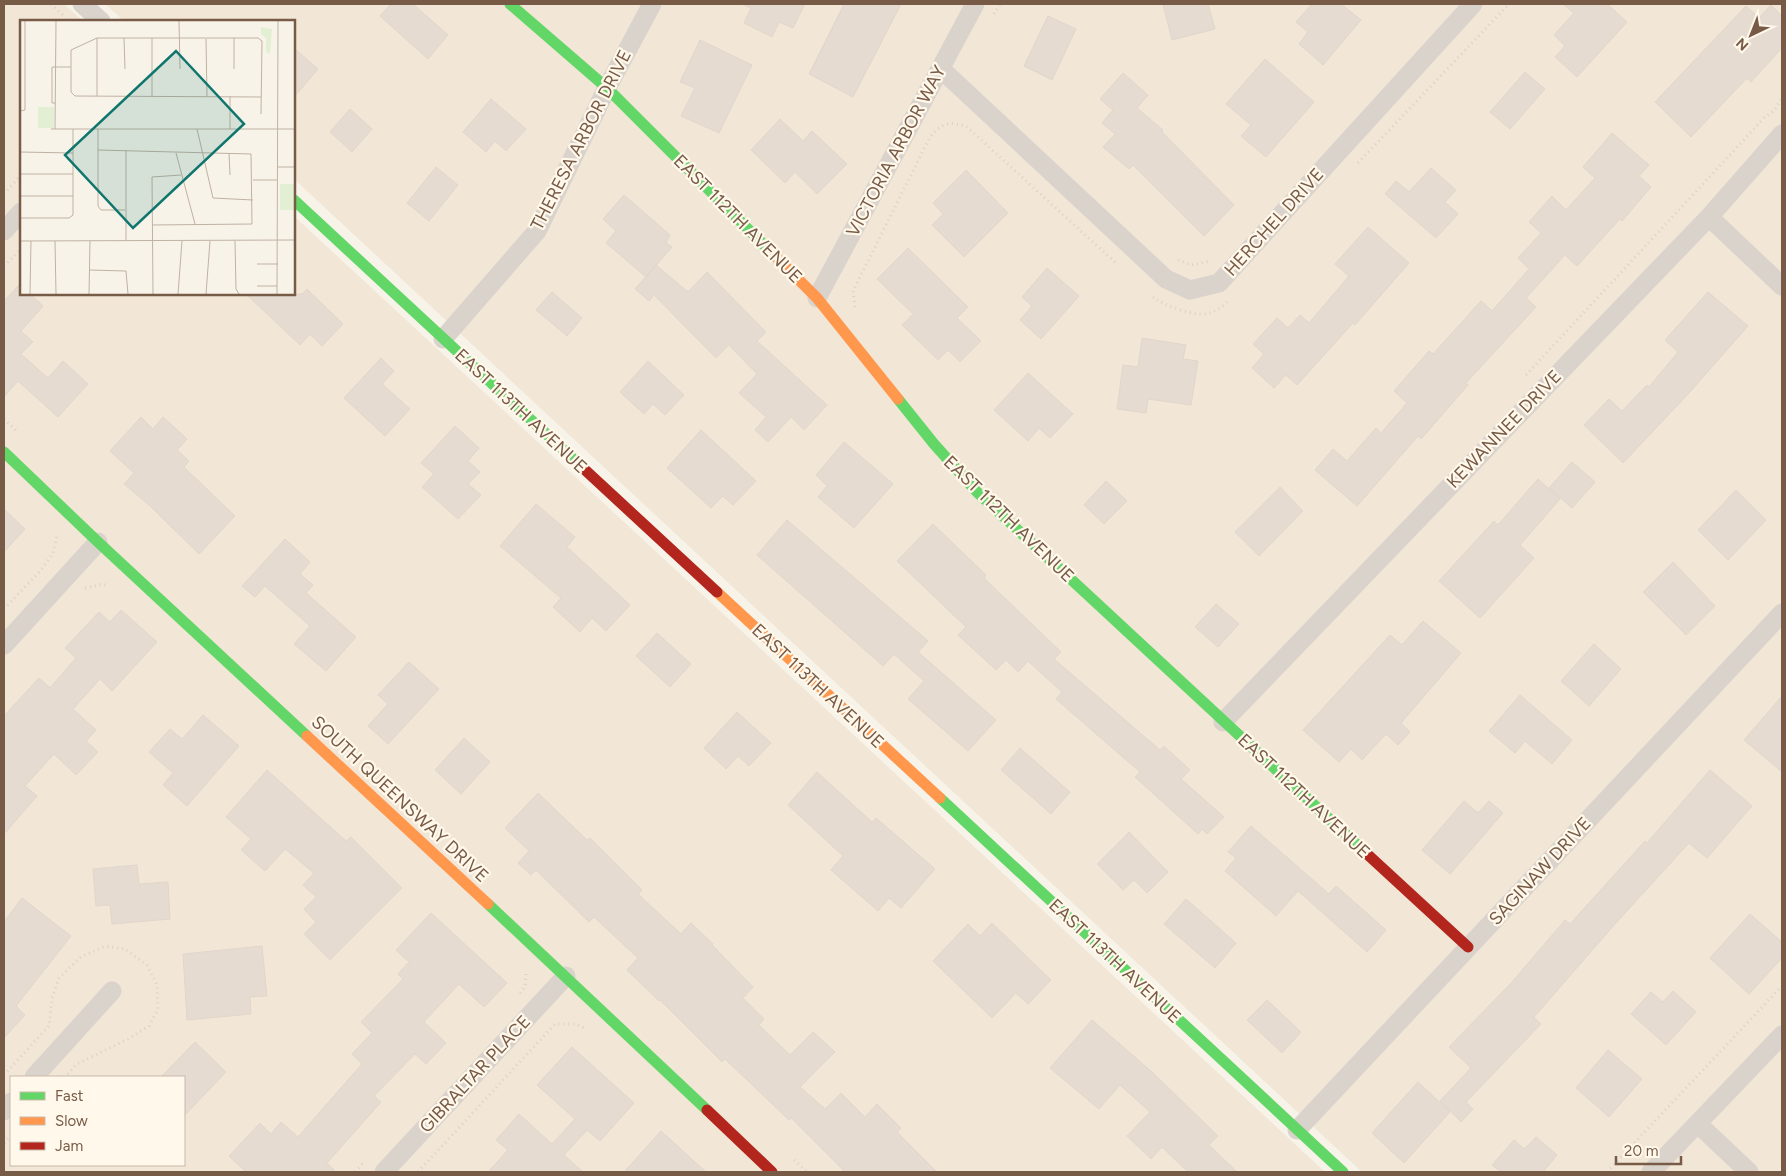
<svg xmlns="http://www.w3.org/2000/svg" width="1786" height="1176" viewBox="0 0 1786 1176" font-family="Figtree,sans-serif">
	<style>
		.residential { fill: #f2e6d6; fill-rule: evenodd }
		.building { fill: #e5dbd0; stroke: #e1d6cb }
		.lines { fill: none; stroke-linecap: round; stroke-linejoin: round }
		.path { stroke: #dad2cb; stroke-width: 3; stroke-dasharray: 1 4; stroke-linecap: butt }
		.street { stroke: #dad3cc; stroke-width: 19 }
		.fast { stroke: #63d668; stroke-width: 11 }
		.slow { stroke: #ff974d; stroke-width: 11 }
		.jam { stroke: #b3261e; stroke-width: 11 }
		.labels { text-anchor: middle; stroke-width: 4.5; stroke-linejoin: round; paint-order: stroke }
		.street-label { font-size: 18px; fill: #775b47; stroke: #fff8eb }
		.inset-road { fill: none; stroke: #c0b1a3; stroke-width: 1 }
		.view { fill: #0f766e; fill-opacity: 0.15; stroke: #0f766e; stroke-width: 2.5 }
		.inset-edge { fill: none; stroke: #775b47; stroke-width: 2.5 }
	</style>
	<rect width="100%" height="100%" fill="#f8f3e9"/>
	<!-- residential -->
	<path class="residential" d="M4,4H64L83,21H21V294H294V216L1325,1172H4ZM11,1077H184V1165H11Z
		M105,4H1782V1172H1362L294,179V21H124Z"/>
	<!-- building -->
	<path class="building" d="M391,4H413L448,35L428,59L380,16Z
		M742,4H805L793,28L779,22L772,37L744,23L751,8Z
		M844,4H901L853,97L809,74Z
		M1163,4H1208L1215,29L1172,40Z
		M1312,4H1341L1361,20L1323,65L1299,44L1308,32L1296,22Z
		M1563,4H1607L1627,22L1577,77L1555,57L1565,46L1554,35L1574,13Z
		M1771,5L1782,16V48L1751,82L1747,78L1691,137L1655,102L1746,6L1759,18Z
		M1048,16L1076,29L1052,80L1024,66Z
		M700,40L752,65L719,133L681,116L695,88L680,82Z
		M294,48L318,69L294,97Z
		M1265,59L1314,102L1266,157L1241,136L1251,125L1226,104Z
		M1525,72L1545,89L1510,129L1490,112Z
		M1123,73L1148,95L1137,108L1163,130L1162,132L1234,205L1204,236L1133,165L1129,169L1103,147L1115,134L1102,123L1113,110L1100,99Z
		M491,99L526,129L506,151L495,141L486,152L463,132Z
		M350,109L372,129L352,152L330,132Z
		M780,119L803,141L812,131L847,164L817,194L795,172L785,183L751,150Z
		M1612,133L1649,165L1639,176L1651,187L1622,221L1620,219L1577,266L1565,255L1526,298L1536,307L1466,383L1468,385L1421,439L1418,436L1357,506L1315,470L1333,449L1347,461L1376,428L1381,433L1407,403L1394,391L1429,351L1433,354L1481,301L1492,311L1529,269L1518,258L1541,233L1529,222L1552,196L1566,210L1595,178L1583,167Z
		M436,167L458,185L429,221L407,203Z
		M1431,168L1456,190L1445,202L1458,214L1436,238L1385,194L1396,181L1409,192Z
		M966,170L1008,213L964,257L932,225L943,214L933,203Z
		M624,195L670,235L666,243L672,247L646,277L606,243L616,231L603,219Z
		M1368,227L1409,263L1355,325L1353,323L1297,385L1286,375L1274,388L1252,368L1264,354L1253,344L1277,318L1288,328L1300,315L1309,323L1349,276L1335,264Z
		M908,248L968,307L957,318L981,341L960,362L948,350L938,360L902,325L913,314L877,279Z
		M656,265L688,292L707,272L766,332L757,341L827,405L804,430L791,417L768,442L755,430L766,417L739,393L757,374L729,345L716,358L654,295L649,301L635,289Z
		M1047,268L1079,296L1041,339L1020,320L1032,306L1022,297Z
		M20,284L21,286V294H30L43,306L21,331L33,342L21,354L48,378L63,361L88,384L58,417L18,381L4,397V301Z
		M307,289L343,324L322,346L310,334L300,345L246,294H302Z
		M552,292L582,318L567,336L536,310Z
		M1708,292L1748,326L1689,393L1623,463L1584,425L1609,399L1622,411L1647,385L1649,387L1678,352L1665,340Z
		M1142,338L1186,345L1183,359L1198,361L1191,405L1148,399L1146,413L1117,409L1123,365L1138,367Z
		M381,358L394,371L382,384L410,409L385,436L344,398Z
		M648,361L684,395L665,415L653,404L644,414L620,392Z
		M1028,373L1073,414L1050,438L1039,428L1028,441L994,410Z
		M141,417L153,429L163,417L187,439L177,450L189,461L184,467L235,516L199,554L149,505L124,484L134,473L110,451Z
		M455,426L479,448L468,461L480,472L468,484L481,495L458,519L422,487L434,474L421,463Z
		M701,430L756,481L733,505L723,496L711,508L667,468Z
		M844,442L893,484L854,528L818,497L827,486L816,475Z
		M1572,462L1595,482L1572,508L1549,488Z
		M1538,479L1560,499L1520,545L1534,558L1480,618L1439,581L1494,521L1498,525Z
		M1106,481L1127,501L1104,524L1084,505Z
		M1280,487L1303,511L1259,556L1235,532Z
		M1736,490L1766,520L1728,560L1698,530Z
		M536,504L575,537L567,547L630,605L606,631L592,618L580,632L553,607L561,598L500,546Z
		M4,509L25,529L4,552Z
		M787,520L928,641L918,652L996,720L968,751L908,699L924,681L894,654L883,666L757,555Z
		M933,524L986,575L984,578L1061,652L1054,659L1160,750L1164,746L1190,770L1181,779L1224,817L1207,834L1202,829L1198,834L1135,777L1140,772L1056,699L1062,692L1028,661L1018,672L1006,660L996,670L958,635L966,627L897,561Z
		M285,539L310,562L300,574L313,585L306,593L356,637L326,671L294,644L310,626L265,586L255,597L242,586Z
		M1673,562L1715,606L1686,635L1643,592Z
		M1216,604L1239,624L1218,647L1195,627Z
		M121,610L157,642L112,691L100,679L73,709L96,730L86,741L98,752L76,775L54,754L25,786L37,796L4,834V716L39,678L50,688L76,658L65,648L99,612L110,622Z
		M1423,621L1461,653L1401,723L1410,732L1398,745L1386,734L1362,760L1351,749L1339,762L1303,730L1390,635L1402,645Z
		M657,633L691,664L670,687L636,656Z
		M1594,644L1621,669L1589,706L1561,681Z
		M409,662L439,689L388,744L368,726L388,704L378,695Z
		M1520,695L1572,740L1552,764L1525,741L1515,753L1489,731Z
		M1782,696V772L1744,740Z
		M737,712L771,743L749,766L738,756L726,769L704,748Z
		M203,715L239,746L187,806L163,785L173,773L149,752L170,729L182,739Z
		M464,738L490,762L461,794L435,770Z
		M1020,748L1070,792L1051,814L1001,770Z
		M267,770L346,841L351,837L402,888L330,960L304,934L316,922L304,909L316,897L303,885L314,873L285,849L265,871L241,850L251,839L226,817Z
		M1710,770L1752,806L1707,858L1689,843L1615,924L1534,1017L1541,1024L1466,1102L1473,1109L1461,1122L1440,1101L1471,1068L1449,1047L1512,982L1565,920L1570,924L1645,841L1647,843Z
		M817,772L872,822L876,818L935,869L901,908L889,898L878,911L831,870L843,856L788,805Z
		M538,793L587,840L590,838L642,890L638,894L681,934L691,923L713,944L712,945L753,987L743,998L764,1019L759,1025L790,1055L813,1032L835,1052L800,1087L825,1109L841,1093L865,1117L877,1104L901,1128L897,1132L937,1172H845L791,1118L789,1120L725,1059L722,1062L660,1000L659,1001L627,970L638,958L594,917L589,922L536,870L531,875L518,863L529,851L505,828Z
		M1464,801L1478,813L1489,801L1503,813L1450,874L1422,850Z
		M1251,826L1329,894L1336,886L1386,930L1367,952L1298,891L1276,916L1225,871L1236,858L1228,852Z
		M1129,832L1168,872L1147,893L1134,880L1123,890L1097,864Z
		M137,865L139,884L168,882L170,919L112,924L110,905L96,906L93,869Z
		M22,898L71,936L16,1006L25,1015L4,1038V922Z
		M1186,899L1236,943L1215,968L1164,924Z
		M431,913L507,983L484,1007L459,984L424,1022L446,1043L426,1064L415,1054L374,1096L381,1102L327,1163L336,1172H246L229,1156L260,1123L271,1134L281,1122L298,1137L362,1064L352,1054L372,1033L361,1022L403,979L398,974L409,962L396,950Z
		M1750,914L1782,942V958L1749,994L1710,958Z
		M992,923L1051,980L1028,1004L1016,993L992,1018L933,961L968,924L980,936Z
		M262,946L267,996L250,997L251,1014L187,1020L183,954Z
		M1673,991L1696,1012L1666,1045L1631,1014L1651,992L1663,1002Z
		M1267,1000L1301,1032L1282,1053L1247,1020Z
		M1092,1020L1152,1072L1218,1136L1209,1145L1237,1172H1188L1162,1147L1151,1159L1127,1136L1150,1112L1120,1085L1099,1109L1050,1068Z
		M195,1042L226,1072L184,1116V1077H161Z
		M572,1047L634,1103L600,1141L587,1130L564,1155L583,1172H488L508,1150L496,1140L519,1114L552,1144L575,1119L537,1085Z
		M1608,1050L1642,1079L1609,1117L1576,1088Z
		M1418,1082L1450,1112L1404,1163L1372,1133Z
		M661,1131L706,1172H624Z
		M1536,1137L1557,1155L1543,1172H1501L1492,1165L1514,1140L1524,1149Z"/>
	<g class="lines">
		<!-- path -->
		<path class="path" d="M51,4L64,16
			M994,14L1000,4
			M1358,163L1509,4
			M4,194L21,175
			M1178,260L1191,265L1210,261
			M4,266L21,249
			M1153,297C1163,305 1193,316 1206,314C1214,312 1221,308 1227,302
			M855,307L853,291L930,137C943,122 948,122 966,126L1117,264
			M1526,375L1764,118L1774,111L1782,98
			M4,419L16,430
			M85,588L103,584L108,586
			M4,609L41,570L53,553L57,536
			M520,993L525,987L526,974
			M4,1075L49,1026L52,998L59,978L81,957L105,946L125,949L147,965L157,985L158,1009L149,1026L128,1039L77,1064L65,1077
			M4,1143L11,1135
			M794,1160L807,1172
			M355,1172L365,1161
			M418,1172L555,1024H576L586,1029
			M1607,1172L1782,986"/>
		<!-- street -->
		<path class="street" d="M82,4L101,21
			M941,69L1166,279L1190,290L1219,283L1473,4
			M1709,217L1782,286
			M4,231L21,212
			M817,298L975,4
			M443,339L537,231L607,88L652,4
			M4,645L98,542
			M1223,722L1709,217L1782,134
			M34,1077L112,991
			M4,1111L11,1102
			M1698,1124L1749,1172
			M1297,1130L1782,613
			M384,1172L566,976
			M1651,1172L1782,1035"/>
		<!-- fast -->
		<path class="fast" d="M510,4L607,88L769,250
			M294,200L583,468
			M898,399L934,444L978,493L1366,853
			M4,452L98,542L307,736
			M940,798L1343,1172
			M488,904L707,1110"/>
		<!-- slow -->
		<path class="slow" d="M769,250L817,298L898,399
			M717,592L940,798
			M307,736L488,904"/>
		<!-- jam -->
		<path class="jam" d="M583,468L717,592
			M1366,853L1468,947
			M707,1110L772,1172"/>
	</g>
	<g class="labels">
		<!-- street labels -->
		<g class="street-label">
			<text transform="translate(581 140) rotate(-63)" y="6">THERESA ARBOR DRIVE</text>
			<text transform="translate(896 151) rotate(-62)" y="6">VICTORIA ARBOR WAY</text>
			<text transform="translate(738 219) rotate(45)" y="6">EAST 112TH AVENUE</text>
			<text transform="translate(1274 222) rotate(-48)" y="6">HERCHEL DRIVE</text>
			<text transform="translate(521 411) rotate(43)" y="6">EAST 113TH AVENUE</text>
			<text transform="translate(1504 429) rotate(-46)" y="6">KEWANNEE DRIVE</text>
			<text transform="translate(1009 519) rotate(44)" y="6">EAST 112TH AVENUE</text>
			<text transform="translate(818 686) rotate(43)" y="6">EAST 113TH AVENUE</text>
			<text transform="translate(1304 796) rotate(43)" y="6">EAST 112TH AVENUE</text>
			<text transform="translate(400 799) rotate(43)" y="6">SOUTH QUEENSWAY DRIVE</text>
			<text transform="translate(1540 871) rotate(-47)" y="6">SAGINAW DRIVE</text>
			<text transform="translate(1115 961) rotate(43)" y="6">EAST 113TH AVENUE</text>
			<text transform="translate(475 1074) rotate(-47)" y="6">GIBRALTAR PLACE</text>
		</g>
	</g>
	<!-- overview -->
	<g transform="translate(20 20)">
		<rect width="275" height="275" fill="#f8f3e9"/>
		<path d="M241,7L252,9L250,34L246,32V18L241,14ZM18,87H34V108H18ZM260,164H275V190H260Z" fill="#e2efd2"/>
		<path class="inset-road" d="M159,1L160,49M77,18V76M104,18L105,49M132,18V76M214,18V49M186,19L187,76M241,77L55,76L51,72V30L77,18H238L242,21L241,94M35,83H32V47H51M0,91L5,90V1M31,109H275M35,109L36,1M78,109V186L81,190H105M177,109L193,178L233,180M210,109V76M78,130L231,134L232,204L132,205M0,132L53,133M156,133L175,204M209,133L210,155M258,147H275M0,154H53M233,160H257M0,176H53M0,198H49L53,195V109M0,221L275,220M35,221L36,274M106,221V130M215,221L216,269L219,274M237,244H258M70,250L106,251L108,274M237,266H257M10,274L11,221M69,274L70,221M133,274L132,157L161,155M158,274L162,221M186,274L190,221M257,274L258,1"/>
		<path class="view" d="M156,31L224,104L113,208L45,135Z"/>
		<rect width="275" height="275" class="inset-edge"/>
	</g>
	<!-- border -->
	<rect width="1786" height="1176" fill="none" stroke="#775b47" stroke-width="10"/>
	<!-- legend -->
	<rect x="10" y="1076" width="175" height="90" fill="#fff8eb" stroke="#c9b9a9"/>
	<rect x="20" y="1092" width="25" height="8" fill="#63d668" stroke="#c9b9a9"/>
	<text x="55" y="1101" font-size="15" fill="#775b47">Fast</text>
	<rect x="20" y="1117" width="25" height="8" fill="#ff974d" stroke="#c9b9a9"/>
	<text x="55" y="1126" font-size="15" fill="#775b47">Slow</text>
	<rect x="20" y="1142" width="25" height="8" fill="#b3261e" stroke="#c9b9a9"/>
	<text x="55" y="1151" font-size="15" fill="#775b47">Jam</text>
	<!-- north arrow -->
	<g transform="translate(1751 35) rotate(223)" stroke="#fff8eb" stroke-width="4" paint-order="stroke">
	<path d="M0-4L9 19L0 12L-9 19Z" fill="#775b47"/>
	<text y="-8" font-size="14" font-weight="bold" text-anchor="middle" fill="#775b47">N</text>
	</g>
	<!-- scale -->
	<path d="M1616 1156v8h65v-8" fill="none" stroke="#775b47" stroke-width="2.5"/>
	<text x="1624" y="1156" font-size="15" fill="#775b47" stroke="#fff8eb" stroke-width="4" paint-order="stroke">20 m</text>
</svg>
